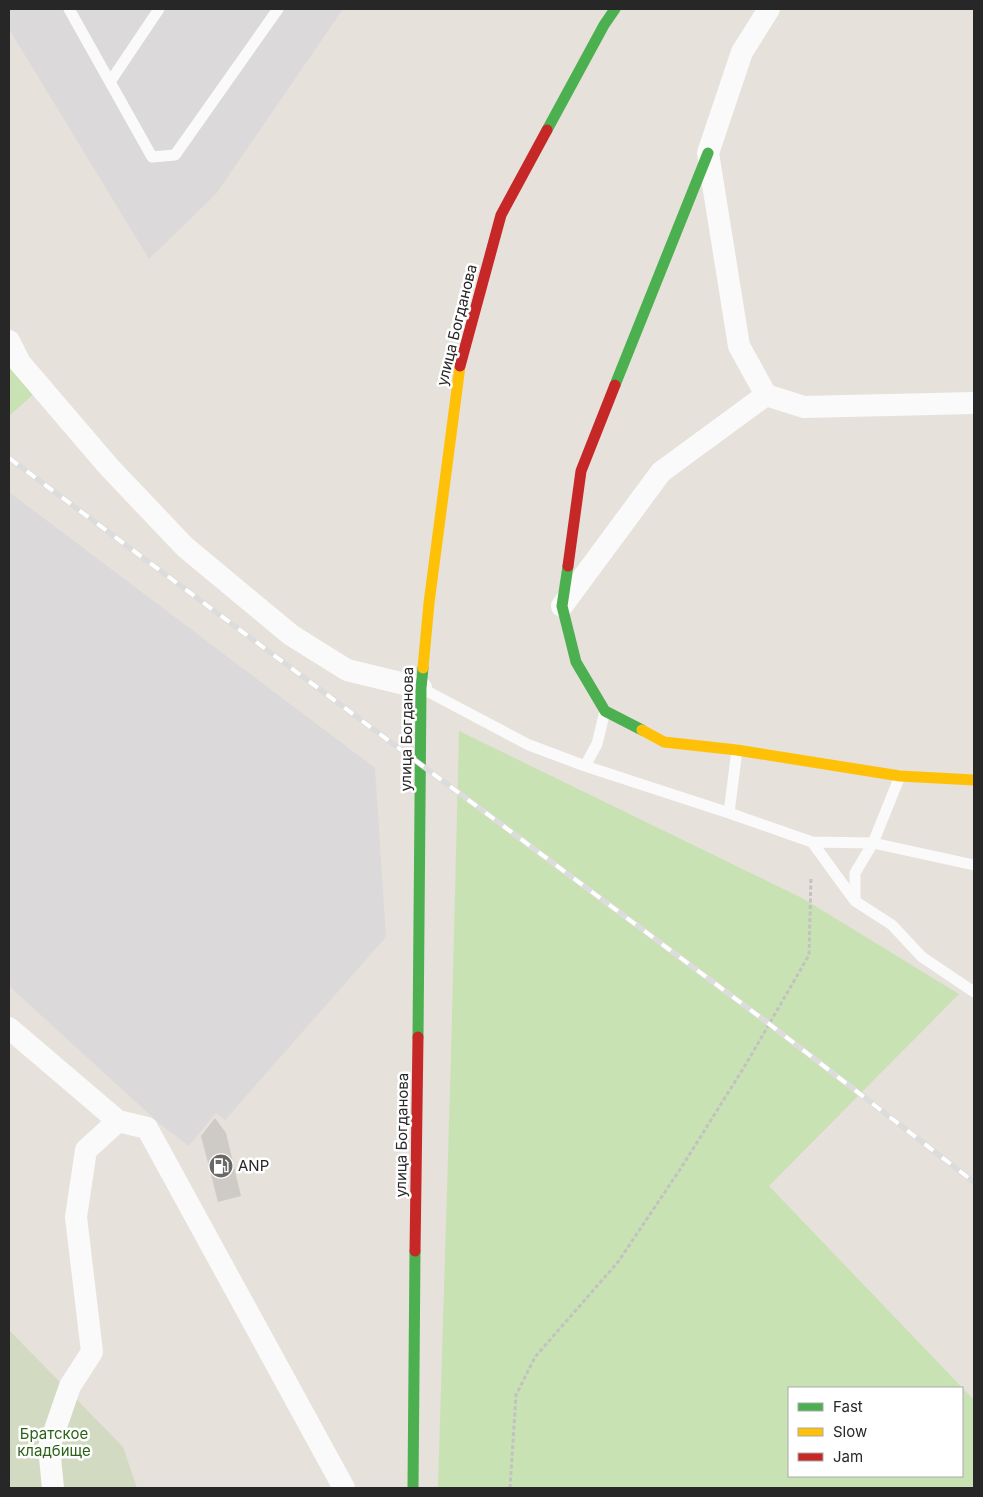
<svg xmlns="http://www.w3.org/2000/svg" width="983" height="1497" viewBox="0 0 983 1497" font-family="Inter,sans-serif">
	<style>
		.industrial { fill: #dcd9db }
		.green { fill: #c9e2b3; fill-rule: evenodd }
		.cemetery { fill: #d3dac2 }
		.building { fill: #cecbc7 }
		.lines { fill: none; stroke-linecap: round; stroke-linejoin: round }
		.path { stroke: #c2c2c1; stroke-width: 3; stroke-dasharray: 4 2.5; stroke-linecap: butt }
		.lane { stroke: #fbfafa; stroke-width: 11 }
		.street { stroke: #fbfafa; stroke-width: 22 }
		.fast { stroke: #4caf50; stroke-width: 11 }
		.slow { stroke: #ffc107; stroke-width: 11 }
		.jam { stroke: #c62828; stroke-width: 11 }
		.rail-casing { stroke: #dcdcdd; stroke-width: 5.5 }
		.rail { stroke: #fff; stroke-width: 4; stroke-dasharray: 11; stroke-linecap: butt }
		.labels { text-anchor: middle; stroke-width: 5; stroke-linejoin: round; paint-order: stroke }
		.street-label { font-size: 15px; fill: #272727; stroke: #fff }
		.poi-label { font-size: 15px; fill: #272727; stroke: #fff; text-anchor: start }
		.park-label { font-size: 15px; fill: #2b6218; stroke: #fff }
	</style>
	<rect width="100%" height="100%" fill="#e6e1db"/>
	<!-- industrial -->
	<path class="industrial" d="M9,9H343L216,194L149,259L9,29Z
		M9,492L375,768L386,937L225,1120L216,1113L189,1146L160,1124L9,986Z"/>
	<!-- green -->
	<path class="green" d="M9,355L35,393L9,416Z
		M459,731L802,898L959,994L769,1186L974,1400V1488H438L451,1056ZM789,1388H962V1476H789Z"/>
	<!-- cemetery -->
	<path class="cemetery" d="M9,1330L123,1447L137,1488H9Z"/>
	<!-- building -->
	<path class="building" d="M215,1118L226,1133L241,1196L218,1202L201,1136Z"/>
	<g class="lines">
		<!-- path -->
		<path class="path" d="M510,1488L516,1395L535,1357L618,1262L681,1168L746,1064L809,955L811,877"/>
		<!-- lane -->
		<path class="lane" d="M69,9L152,157L175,155L278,9
			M110,82L159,9
			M423,689L529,745L585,766L597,744L605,711
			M737,750L729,813L812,842L873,843L974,865
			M585,766L729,813
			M812,842L855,901L892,925L922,957L974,992
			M855,901V873L873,843L900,776"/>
		<!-- street -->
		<path class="street" d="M769,9L742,52L708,153L739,346L766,395L804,407L974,403
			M9,341L20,363L109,467L185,547L291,635L347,670L421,688
			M562,606L661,472L766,395
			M9,1028L118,1121
			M53,1488L49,1447L70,1386L92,1352L76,1217L86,1150L118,1121L147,1128L344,1488"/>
		<!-- fast -->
		<path class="fast" d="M547,130L604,25L615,9
			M615,385L708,153
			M568,566L562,606L576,662L605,711L642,730
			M418,1037L421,688L423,668
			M413,1488L415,1251"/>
		<!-- slow -->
		<path class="slow" d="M423,668L429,603L460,366
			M642,730L664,742L737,750L900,776L974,780"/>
		<!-- jam -->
		<path class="jam" d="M460,366L501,215L547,130
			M568,566L581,471L615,385
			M415,1251L418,1037"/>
		<defs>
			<path id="rail" d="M9,458L768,1023L974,1182"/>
		</defs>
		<!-- rail casing -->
		<use href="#rail" class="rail-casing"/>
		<!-- rail -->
		<use href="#rail" class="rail"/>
	</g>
	<!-- icons -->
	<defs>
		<symbol id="fuel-disc" viewBox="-11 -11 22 22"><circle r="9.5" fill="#6a6866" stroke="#fff"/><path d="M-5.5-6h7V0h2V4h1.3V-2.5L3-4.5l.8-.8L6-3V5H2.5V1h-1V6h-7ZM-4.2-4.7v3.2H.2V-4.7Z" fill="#fff"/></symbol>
	</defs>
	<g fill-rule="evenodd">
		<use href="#fuel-disc" x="207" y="1152" width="28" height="28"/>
	</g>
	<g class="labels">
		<!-- street labels -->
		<g class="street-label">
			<text transform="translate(457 325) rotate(-76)" y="5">улица Богданова</text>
			<text transform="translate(407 729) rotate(-89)" y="5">улица Богданова</text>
			<text transform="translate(402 1135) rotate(-89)" y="5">улица Богданова</text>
		</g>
		<!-- poi labels -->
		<g class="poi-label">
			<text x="238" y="1171">ANP</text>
		</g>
		<!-- park labels -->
		<g class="park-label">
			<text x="54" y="1439">Братское<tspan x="54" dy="17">кладбище</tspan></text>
		</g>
	</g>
	<!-- border -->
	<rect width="983" height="1497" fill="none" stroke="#272727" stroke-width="20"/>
	<!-- legend -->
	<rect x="788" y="1387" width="175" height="90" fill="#ffffff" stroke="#a9a9a9"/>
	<rect x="798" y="1403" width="25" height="8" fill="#4caf50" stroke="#a9a9a9"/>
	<text x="833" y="1412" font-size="15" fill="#272727">Fast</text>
	<rect x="798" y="1428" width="25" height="8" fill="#ffc107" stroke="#a9a9a9"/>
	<text x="833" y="1437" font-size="15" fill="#272727">Slow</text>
	<rect x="798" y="1453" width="25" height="8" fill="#c62828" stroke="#a9a9a9"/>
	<text x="833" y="1462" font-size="15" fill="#272727">Jam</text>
</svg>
